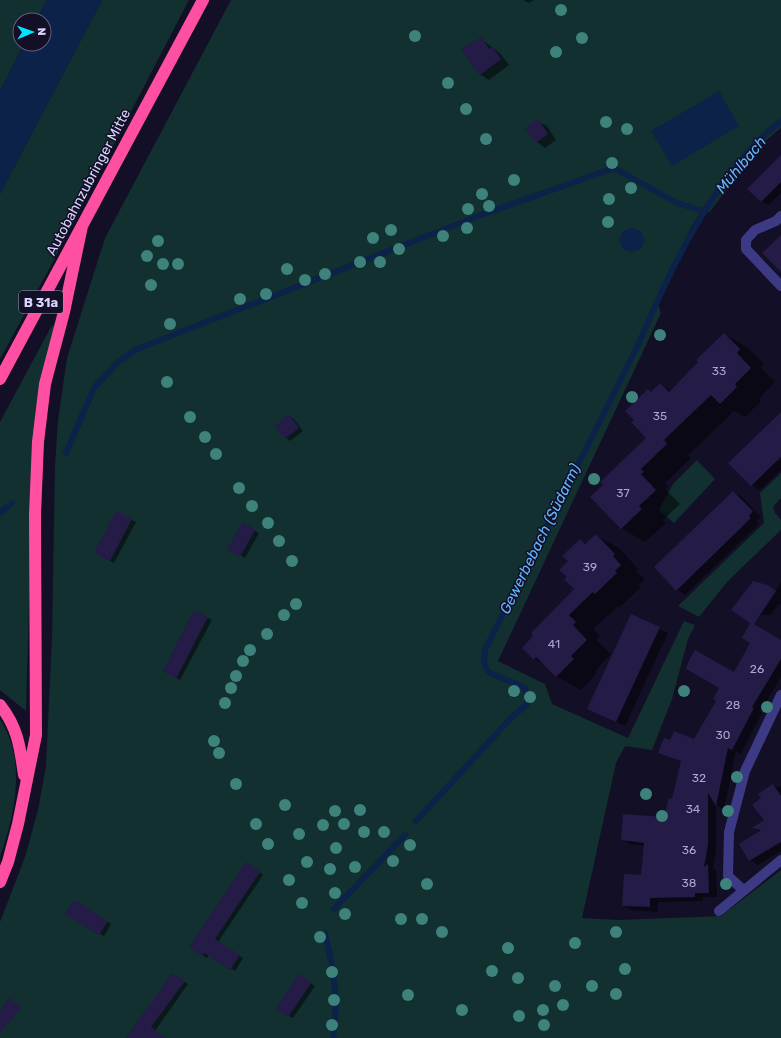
<svg xmlns="http://www.w3.org/2000/svg" width="781" height="1038" viewBox="0 0 781 1038" font-family="Rubik,sans-serif">
	<style>
		.green { fill: #12302f }
		.water { fill: #0c2248 }
		.shadow { fill: #0007 }
		.lines { fill: none; stroke-linecap: round; stroke-linejoin: round }
		.stream { stroke: #0c2248; stroke-width: 6 }
		.building { fill: #241b47 }
		.minor { stroke: #3d3a85; stroke-width: 10 }
		.highway { stroke: #ff4fa3; stroke-width: 12 }
		.tree { fill: #3d827b }
		.labels { text-anchor: middle; stroke-width: 3; stroke-linejoin: round; paint-order: stroke }
		.number-label { font-size: 12px; fill: #aca6d1 }
		.shield { fill: #130f26; stroke: #9e99be; stroke-width: 1 }
		.shield-label { font-size: 13px; font-weight: bold; fill: #d9d4ff }
		.street-label { font-size: 14px; fill: #d9d4ff; stroke: #130f26 }
		.water-label { font-size: 15px; font-style: italic; fill: #62b6ff; stroke: #130f26 }
	</style>
	<rect width="100%" height="100%" fill="#130f26"/>
	<!-- green -->
	<path class="green" d="M0,0H47L36,20H20V44H24L0,91Z
		M102,0H189L48,271L0,359V194Z
		M231,0H781V128L757,148L709,213L705,205L690,229L657,301L661,313L498,661L545,684L552,704L628,738L684,621L695,625L688,639L672,699L652,750L625,746L616,763L582,918L619,920L721,916L781,870V1038H0V922L25,857L38,810L46,766L52,637L55,465L58,420L67,358L105,238Z
		M55,324L33,459L26,711L0,690V422L51,327Z
		M697,460L715,479L674,523L659,510L673,484Z
		M781,473V498L773,507L775,513L781,520V530L727,582L699,617L678,606L764,523L760,493Z
		M0,719C27,761 15,814 0,857Z"/>
	<!-- water -->
	<path class="water" d="M47,0H102L0,194V91L24,44H44V20H36Z
		M719,91L739,126L672,166L651,131Z
		M620 240a12 12 0 1 1 24 0a12 12 0 1 1-24 0Z"/>
	<!-- shadow -->
	<path class="shadow" d="M523,0H534L529,3Z
		M481,39L500,53L509,65L489,80L481,75L463,51Z
		M538,121L547,126L556,140L545,148L537,142Z
		M781,157V193L769,205L761,201Z
		M724,334L748,348L764,364L760,367L775,382L759,399L761,401L745,417L734,411L688,455L691,458L665,483L668,486L665,489L680,504L663,520L666,523L645,542L621,528L604,485L648,438L635,420L648,390L652,392L660,384L671,391L700,362Z
		M781,413V470L760,490L752,485Z
		M289,416L293,418L303,431L290,441L286,438Z
		M733,492L742,497L761,517L756,521L759,524L685,595L677,590L655,567Z
		M116,512L136,522L114,563L96,553Z
		M243,524L259,533L245,558L229,549Z
		M596,535L620,549L638,569L636,571L645,579L639,585L641,587L620,607L618,606L593,629L600,636L596,640L611,654L595,671L597,673L581,690L556,676L547,666L534,659L576,589L568,577L569,561L580,540L587,544Z
		M781,582V605L779,603L771,615H740L768,586L776,591Z
		M194,611L212,620L180,680L164,671Z
		M632,615L668,633L625,726L597,713Z
		M781,641V677L760,712L762,713L741,754L736,751L724,810L716,805V850L713,868L716,870L717,897H702L703,901L658,902V912L632,910L623,906L642,876L645,846L630,844L622,839L665,818L673,800L682,762L660,752L670,741L694,740L734,673Z
		M773,785L777,787L781,786V851L758,865L750,860L760,832L754,828L765,820L763,799Z
		M250,865L263,875L218,942L243,958L235,971L209,955L207,958L191,947Z
		M74,901L111,924L104,936L66,914Z
		M173,975L188,984L150,1038H128Z
		M299,976L315,986L293,1018L289,1016Z"/>
	<g class="lines">
		<!-- stream -->
		<path class="stream" d="M66,453L94,388L118,362L137,349L481,215L614,168L677,203L703,211
			M0,513L12,503
			M416,821L511,718L527,704L528,696L524,687L488,672L484,662L485,650L639,343C669,272 702,203 754,145C762,136 772,129 781,121
			M334,909L405,835
			M325,934C334,969 339,1002 333,1038"/>
	</g>
	<!-- building -->
	<path class="building" d="M481,37L489,49L492,47L501,59L480,75L461,50L473,41L474,42Z
		M538,119L548,134L536,143L525,128Z
		M781,155V182L761,202L747,189Z
		M781,235V272L762,253Z
		M724,333L740,349L737,353L751,368L735,384L737,387L720,404L711,395L664,440L667,444L641,469L644,472L641,474L656,490L639,506L642,509L621,529L590,497L603,485L600,482L646,438L631,422L634,420L625,411L648,389L651,392L660,383L669,392L698,362L696,360Z
		M781,412V457L751,486L728,463Z
		M289,414L299,428L285,439L275,426Z
		M733,491L753,511L749,516L751,518L676,591L654,567Z
		M116,511L132,519L110,561L94,553Z
		M243,522L255,530L240,557L227,549Z
		M596,534L615,554L613,556L621,565L615,571L617,573L595,594L593,592L569,615L576,622L573,625L587,640L571,656L574,659L556,677L536,657L534,660L522,648L533,636L531,633L574,589L564,579L567,577L559,570L568,561L562,556L580,539L585,544Z
		M753,581L768,585L776,591L754,624L781,640V659L752,707L754,708L732,750L728,748L716,806L708,793V845L704,867L708,864L709,893H695V897L650,898V907L622,906L624,874L641,875L644,843L621,840L623,814L664,817L669,798L672,799L681,761L658,753L664,738L670,740L674,731L694,739L716,701L713,699L719,688L686,669L689,660L695,650L734,672L750,643L742,638L750,623L731,610Z
		M194,610L208,617L176,679L163,671Z
		M631,614L660,627L616,722L587,709Z
		M773,784L781,796V842L749,861L739,844L761,830L752,828L764,820L752,805L761,798L758,794Z
		M246,862L260,872L215,939L240,955L230,970L204,953L202,956L189,947Z
		M74,900L108,921L99,935L65,914Z
		M172,973L185,981L151,1027L166,1038H126Z
		M299,974L312,982L288,1017L276,1008Z
		M9,998L22,1008L0,1033V1011Z"/>
	<g class="lines">
		<!-- minor -->
		<path class="minor" d="M781,216L776,221L755,230L746,240V249L781,286
			M743,890L728,876L729,832L745,771L781,695
			M719,911L781,860"/>
		<!-- highway -->
		<path class="highway" d="M0,379L203,0
			M0,705C18,728 20,747 24,775
			M0,882L8,862L18,824L36,735L35,515L38,442L45,384L64,312L82,226"/>
	</g>
	<!-- trees -->
	<g class="tree">
		<circle cx="561" cy="10" r="6"/>
		<circle cx="415" cy="36" r="6"/>
		<circle cx="582" cy="38" r="6"/>
		<circle cx="556" cy="52" r="6"/>
		<circle cx="448" cy="83" r="6"/>
		<circle cx="466" cy="109" r="6"/>
		<circle cx="606" cy="122" r="6"/>
		<circle cx="627" cy="129" r="6"/>
		<circle cx="486" cy="139" r="6"/>
		<circle cx="612" cy="163" r="6"/>
		<circle cx="514" cy="180" r="6"/>
		<circle cx="631" cy="188" r="6"/>
		<circle cx="482" cy="194" r="6"/>
		<circle cx="609" cy="199" r="6"/>
		<circle cx="489" cy="206" r="6"/>
		<circle cx="468" cy="209" r="6"/>
		<circle cx="608" cy="222" r="6"/>
		<circle cx="467" cy="228" r="6"/>
		<circle cx="391" cy="230" r="6"/>
		<circle cx="443" cy="236" r="6"/>
		<circle cx="373" cy="238" r="6"/>
		<circle cx="158" cy="241" r="6"/>
		<circle cx="399" cy="249" r="6"/>
		<circle cx="147" cy="256" r="6"/>
		<circle cx="360" cy="262" r="6"/>
		<circle cx="380" cy="262" r="6"/>
		<circle cx="163" cy="264" r="6"/>
		<circle cx="178" cy="264" r="6"/>
		<circle cx="287" cy="269" r="6"/>
		<circle cx="325" cy="274" r="6"/>
		<circle cx="305" cy="280" r="6"/>
		<circle cx="151" cy="285" r="6"/>
		<circle cx="266" cy="294" r="6"/>
		<circle cx="240" cy="299" r="6"/>
		<circle cx="170" cy="324" r="6"/>
		<circle cx="660" cy="335" r="6"/>
		<circle cx="167" cy="382" r="6"/>
		<circle cx="632" cy="397" r="6"/>
		<circle cx="190" cy="417" r="6"/>
		<circle cx="205" cy="437" r="6"/>
		<circle cx="216" cy="454" r="6"/>
		<circle cx="594" cy="479" r="6"/>
		<circle cx="239" cy="488" r="6"/>
		<circle cx="252" cy="506" r="6"/>
		<circle cx="268" cy="523" r="6"/>
		<circle cx="279" cy="541" r="6"/>
		<circle cx="292" cy="561" r="6"/>
		<circle cx="296" cy="604" r="6"/>
		<circle cx="284" cy="615" r="6"/>
		<circle cx="267" cy="634" r="6"/>
		<circle cx="250" cy="650" r="6"/>
		<circle cx="243" cy="661" r="6"/>
		<circle cx="236" cy="676" r="6"/>
		<circle cx="231" cy="688" r="6"/>
		<circle cx="514" cy="691" r="6"/>
		<circle cx="684" cy="691" r="6"/>
		<circle cx="530" cy="697" r="6"/>
		<circle cx="225" cy="703" r="6"/>
		<circle cx="767" cy="707" r="6"/>
		<circle cx="214" cy="741" r="6"/>
		<circle cx="219" cy="753" r="6"/>
		<circle cx="737" cy="777" r="6"/>
		<circle cx="236" cy="784" r="6"/>
		<circle cx="646" cy="794" r="6"/>
		<circle cx="285" cy="805" r="6"/>
		<circle cx="360" cy="810" r="6"/>
		<circle cx="335" cy="811" r="6"/>
		<circle cx="728" cy="811" r="6"/>
		<circle cx="662" cy="816" r="6"/>
		<circle cx="256" cy="824" r="6"/>
		<circle cx="344" cy="824" r="6"/>
		<circle cx="323" cy="825" r="6"/>
		<circle cx="364" cy="832" r="6"/>
		<circle cx="384" cy="832" r="6"/>
		<circle cx="299" cy="834" r="6"/>
		<circle cx="268" cy="844" r="6"/>
		<circle cx="410" cy="845" r="6"/>
		<circle cx="336" cy="848" r="6"/>
		<circle cx="393" cy="861" r="6"/>
		<circle cx="307" cy="862" r="6"/>
		<circle cx="355" cy="867" r="6"/>
		<circle cx="330" cy="869" r="6"/>
		<circle cx="289" cy="880" r="6"/>
		<circle cx="427" cy="884" r="6"/>
		<circle cx="726" cy="884" r="6"/>
		<circle cx="335" cy="893" r="6"/>
		<circle cx="302" cy="903" r="6"/>
		<circle cx="345" cy="914" r="6"/>
		<circle cx="401" cy="919" r="6"/>
		<circle cx="422" cy="919" r="6"/>
		<circle cx="442" cy="932" r="6"/>
		<circle cx="616" cy="932" r="6"/>
		<circle cx="320" cy="937" r="6"/>
		<circle cx="575" cy="943" r="6"/>
		<circle cx="508" cy="948" r="6"/>
		<circle cx="625" cy="969" r="6"/>
		<circle cx="492" cy="971" r="6"/>
		<circle cx="332" cy="972" r="6"/>
		<circle cx="518" cy="978" r="6"/>
		<circle cx="555" cy="986" r="6"/>
		<circle cx="592" cy="986" r="6"/>
		<circle cx="616" cy="994" r="6"/>
		<circle cx="408" cy="995" r="6"/>
		<circle cx="334" cy="1000" r="6"/>
		<circle cx="563" cy="1005" r="6"/>
		<circle cx="462" cy="1010" r="6"/>
		<circle cx="543" cy="1010" r="6"/>
		<circle cx="519" cy="1016" r="6"/>
		<circle cx="332" cy="1025" r="6"/>
		<circle cx="544" cy="1025" r="6"/>
	</g>
	<g class="labels">
		<!-- number labels -->
		<g class="number-label">
			<text x="719" y="375">33</text>
			<text x="660" y="420">35</text>
			<text x="623" y="497">37</text>
			<text x="590" y="571">39</text>
			<text x="554" y="648">41</text>
			<text x="757" y="673">26</text>
			<text x="733" y="709">28</text>
			<text x="723" y="739">30</text>
			<text x="699" y="782">32</text>
			<text x="693" y="813">34</text>
			<text x="689" y="854">36</text>
			<text x="689" y="887">38</text>
		</g>
		<!-- shield labels -->
		<rect class="shield" x="19" y="291" width="44" height="22" rx="3"/>
		<g class="shield-label">
			<text x="41" y="307">B 31a</text>
		</g>
		<!-- street labels -->
		<g class="street-label">
			<text transform="translate(88 182) rotate(-62)" y="5">Autobahnzubringer Mitte</text>
		</g>
		<!-- water labels -->
		<g class="water-label">
			<text transform="translate(741 165) rotate(-50)" y="5">Mühlbach</text>
			<text transform="translate(540 539) rotate(-64)" y="5">Gewerbebach (Südarm)</text>
		</g>
	</g>
	<!-- north arrow -->
	<g transform="translate(32 32) rotate(88)"><circle r="19" fill="#130f26" stroke="#625e7d"/>
	<path d="M0-3L7 15L0 10L-7 15Z" fill="#00e5ff"/>
	<text y="-6" font-size="11" font-weight="bold" text-anchor="middle" fill="#d9d4ff">N</text>
	</g>
</svg>
